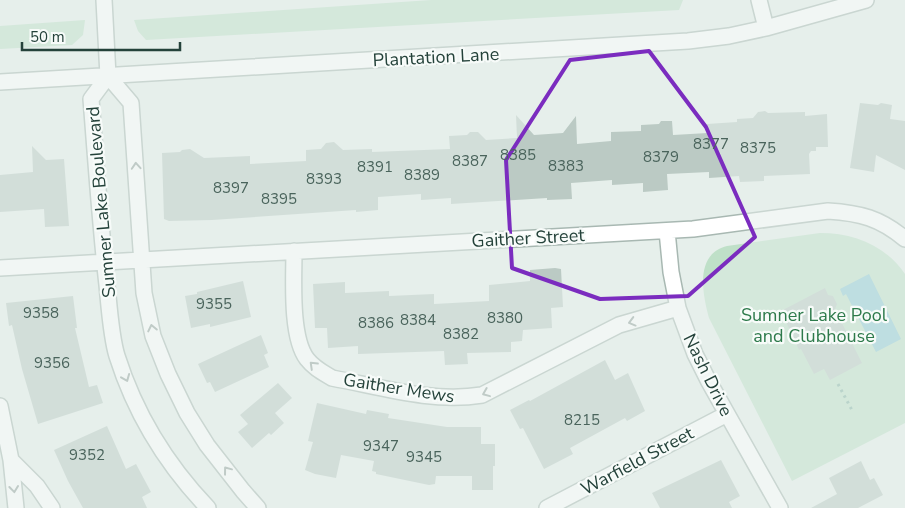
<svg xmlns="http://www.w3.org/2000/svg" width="905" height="508" viewBox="0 0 905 508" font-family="'Nunito Sans',sans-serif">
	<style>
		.green { fill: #bfe0c8 }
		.water { fill: #8ec9d4 }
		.building { fill: #bbcac4 }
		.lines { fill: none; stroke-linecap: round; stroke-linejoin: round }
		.minor-casing { stroke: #a8b8b2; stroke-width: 18 }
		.path { stroke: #86b3a5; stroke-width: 3; stroke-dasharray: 2.5 4; stroke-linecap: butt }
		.minor { stroke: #fff; stroke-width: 15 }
		.oneway { stroke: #92a09c }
		.marked { fill: none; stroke: #7b2cbf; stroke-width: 4; stroke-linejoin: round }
		.labels { text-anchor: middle; stroke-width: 4.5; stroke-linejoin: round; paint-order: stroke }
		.number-label { font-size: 15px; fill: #4a645c }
		.street-label { font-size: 18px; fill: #24423a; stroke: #f7fbf9 }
		.park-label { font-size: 18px; fill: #2d7a4b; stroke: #f7fbf9 }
	</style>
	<rect width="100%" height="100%" fill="#e6efeb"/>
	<!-- green -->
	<path class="green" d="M431,0H683L679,10L146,40L138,31L134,20Z
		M85,20L83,35L72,45L0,49V26Z
		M820,233C854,233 885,245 905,274V423L792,481L709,318C702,292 695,254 727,246Z"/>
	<!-- water -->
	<path class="water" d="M869,274L901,339L876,352L846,294L843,296L840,289Z"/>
	<!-- building -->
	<path class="building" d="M860,103L878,105L881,103L892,105L890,119L905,121V170L876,155L874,172L850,168Z
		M765,111L768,113L805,112V116L827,114L828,147H816V151H811L809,154L810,174L764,176V181L740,182L739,176L709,178V172L667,174L668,190L643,192V183L612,185V180L571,183L572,199L547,200V198L451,204V198L421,200V194L378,197V210L356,212V210L212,220L169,221L164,219L162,153L180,152L182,150L190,149L204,158L250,156V164L306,161V150L321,149L326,143L334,142L343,150L372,149V152L450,149L449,136L467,135L470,132H478L486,140L517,138L516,115L534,135L563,133L576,116L577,144L611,141V132L641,131V125L659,124L661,121H672L673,135L708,133L707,124L737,122V119L753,118L758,112Z
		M32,146L46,160L64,159L69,226L45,227L44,209L0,212V175L33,172Z
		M555,268L561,269L563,307L551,308L552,328L523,330L522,341L511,342V352L467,353L468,364L445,365L444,351L358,354V346L328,348L327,328H315L313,284L345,282V293L389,291V296L434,294V304L489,301V285L530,281V270Z
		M243,281L251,317L210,327V324L191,328L185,296L197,294V292Z
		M825,288L828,295L833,296L837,304L835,309L862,363L830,380L824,369L814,374L801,349L799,350L781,311Z
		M73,296L77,328H75L89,387L97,385L103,403L38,424L22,369L12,325L9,326L6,303Z
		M261,335L268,353L264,355L269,367L215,392L210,382L207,383L198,364Z
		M605,360L615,380L628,373L645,411L627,421L625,418L570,448L573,454L544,469L523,428L520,429L510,410L529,400L530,401Z
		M278,383L292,398L275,413L284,423L271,435L269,433L252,448L238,432L248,424L240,415Z
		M317,403L366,414L367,410L389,414L388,418L447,427H481V444H495V466H493V490H472V476H436L435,484L429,485L376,474V472L372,471L374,461L341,455L336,478L315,474L305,470L313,442L308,441Z
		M107,426L126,469L136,464L151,492L142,497L147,508H83L68,481L54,450Z
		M721,460L740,496L729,502L732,508H660L652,493Z
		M861,461L870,480L874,478L883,495L858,508H811L837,494L829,478Z"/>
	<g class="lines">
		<defs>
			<path id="minor" d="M104,0L108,76
				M759,0L766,28
				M108,76L131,103L144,293L153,336L168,374L187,413L207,445L243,491L258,508
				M108,76L91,99C96,161 100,223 107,285C109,305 111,337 117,356C135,413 167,465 208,508
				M0,82L688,41L729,36L766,28L866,0
				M667,231L671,272L678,308L695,354L708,380L780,508
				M294,251C294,278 290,337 307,359C314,368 322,372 332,378C381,387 432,403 482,395L619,325L678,308
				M0,268L693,229L828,211C860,213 880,218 905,239
				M0,406L11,460L16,508
				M11,460L37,486L52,508
				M547,508L727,414"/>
		</defs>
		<!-- minor casing -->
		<use href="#minor" class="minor-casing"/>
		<!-- path -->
		<path class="path" d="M838,384L853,412"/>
		<!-- minor -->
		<use href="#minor" class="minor"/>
	</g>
	<!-- one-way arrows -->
	<defs><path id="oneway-chevron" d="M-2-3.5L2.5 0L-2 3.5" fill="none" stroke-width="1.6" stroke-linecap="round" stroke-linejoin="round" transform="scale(1.25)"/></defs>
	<g class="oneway">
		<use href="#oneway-chevron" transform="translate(136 166) rotate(-94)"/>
		<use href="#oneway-chevron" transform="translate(632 322) rotate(165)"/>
		<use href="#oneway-chevron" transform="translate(152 328) rotate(-102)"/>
		<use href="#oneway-chevron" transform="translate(313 365) rotate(-136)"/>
		<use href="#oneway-chevron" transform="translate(126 378) rotate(68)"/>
		<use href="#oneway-chevron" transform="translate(486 393) rotate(158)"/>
		<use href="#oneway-chevron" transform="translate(227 470) rotate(-127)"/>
		<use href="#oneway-chevron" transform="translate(14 489) rotate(83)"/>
	</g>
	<!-- marked area -->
	<path d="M0 0H905V508H0ZM649,51L706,127L755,237L688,296L600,299L512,268L506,160L570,60Z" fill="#e6efeb" fill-opacity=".55" fill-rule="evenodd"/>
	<path class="marked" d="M649,51L706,127L755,237L688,296L600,299L512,268L506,160L570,60Z"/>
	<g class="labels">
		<!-- number labels -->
		<g class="number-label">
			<text x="711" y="149">8377</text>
			<text x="758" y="153">8375</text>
			<text x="518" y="160">8385</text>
			<text x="661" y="162">8379</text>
			<text x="470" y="166">8387</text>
			<text x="566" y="171">8383</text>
			<text x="375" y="172">8391</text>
			<text x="422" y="180">8389</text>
			<text x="324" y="184">8393</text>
			<text x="231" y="193">8397</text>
			<text x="279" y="204">8395</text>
			<text x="214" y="309">9355</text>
			<text x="41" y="318">9358</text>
			<text x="505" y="323">8380</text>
			<text x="418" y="325">8384</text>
			<text x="376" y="328">8386</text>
			<text x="461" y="339">8382</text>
			<text x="52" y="368">9356</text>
			<text x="582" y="425">8215</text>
			<text x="381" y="451">9347</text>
			<text x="87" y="460">9352</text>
			<text x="424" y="462">9345</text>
		</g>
		<!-- street labels -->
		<g class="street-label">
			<text transform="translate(436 57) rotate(-3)" y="6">Plantation Lane</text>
			<text transform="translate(101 202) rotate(-95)" y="6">Sumner Lake Boulevard</text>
			<text transform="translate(528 238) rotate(-3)" y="6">Gaither Street</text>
			<text transform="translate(708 375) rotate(64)" y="6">Nash Drive</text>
			<text transform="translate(399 388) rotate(9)" y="6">Gaither Mews</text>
			<text transform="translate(637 461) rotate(-28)" y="6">Warfield Street</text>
		</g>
		<!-- park labels -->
		<g class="park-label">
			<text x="814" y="321">Sumner Lake Pool<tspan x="814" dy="21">and Clubhouse</tspan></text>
		</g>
	</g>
	<!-- scale -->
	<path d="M22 42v8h158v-8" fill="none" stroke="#24423a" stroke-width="2.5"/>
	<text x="30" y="42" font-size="15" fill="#24423a" stroke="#f7fbf9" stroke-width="4" paint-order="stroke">50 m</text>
</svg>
